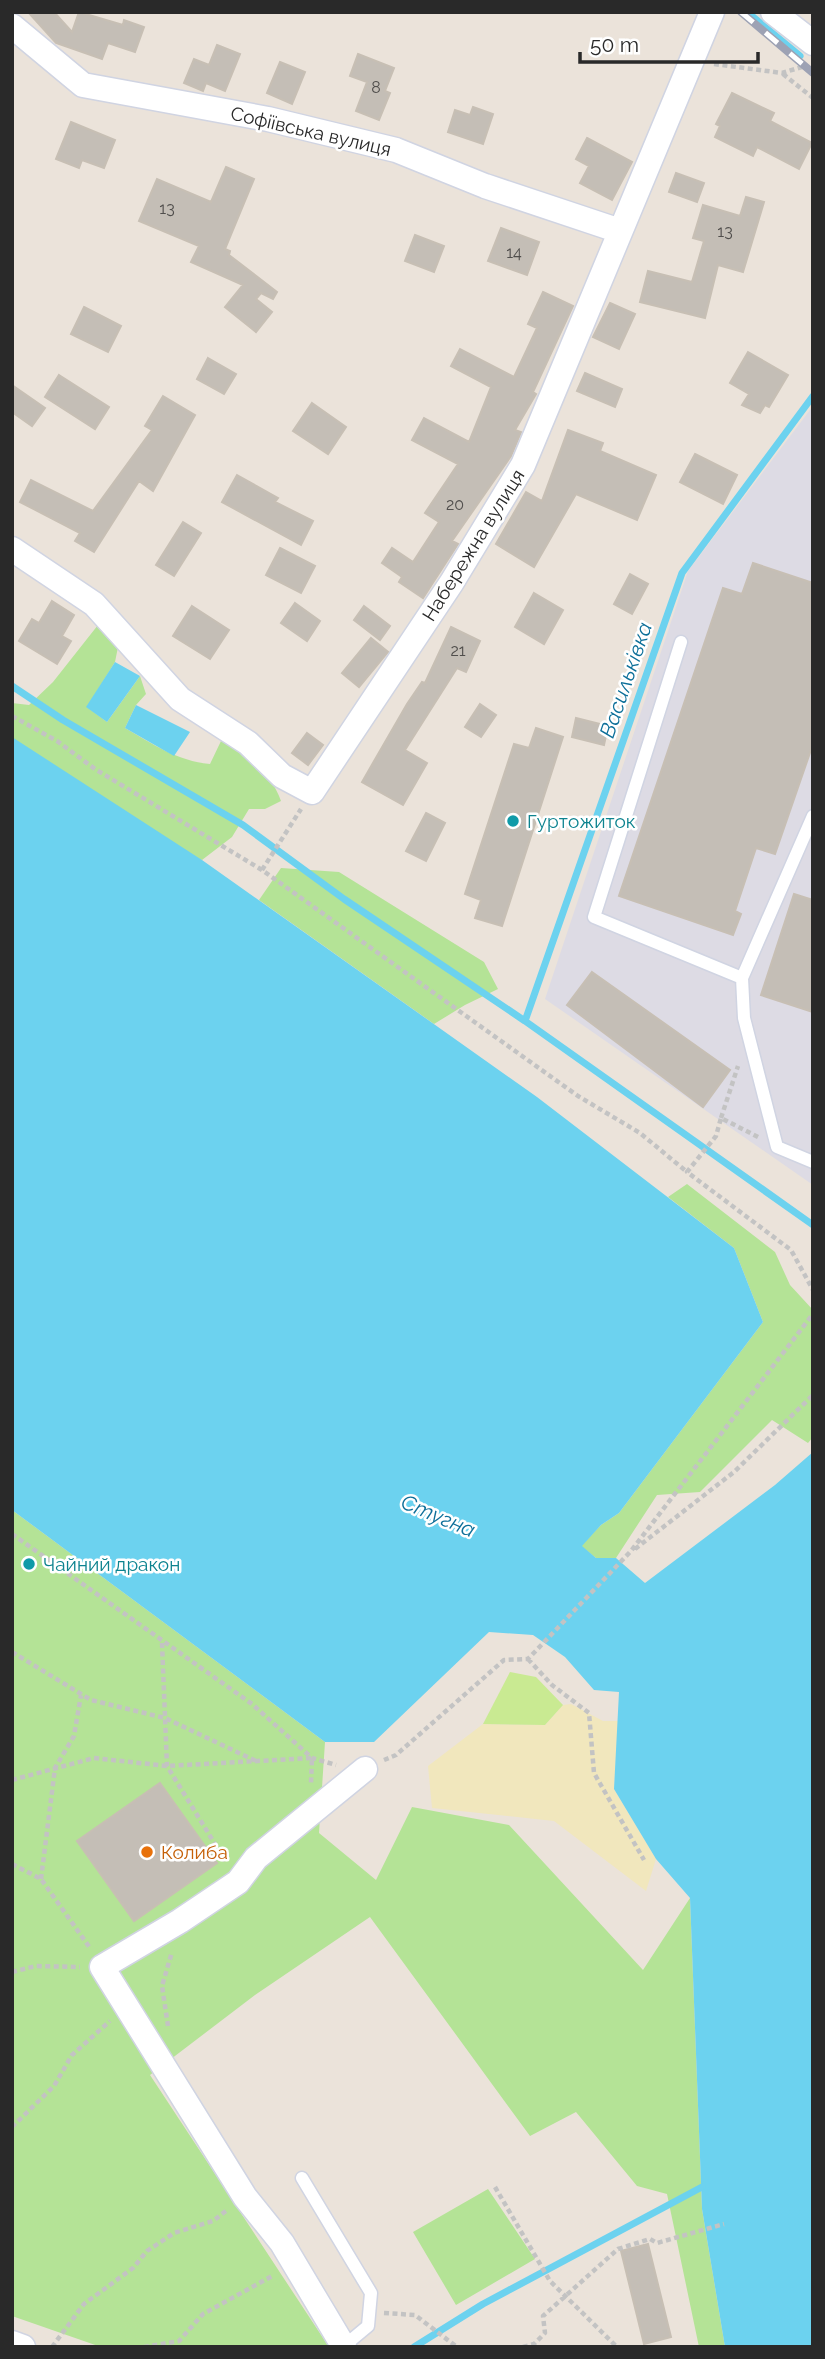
<svg xmlns="http://www.w3.org/2000/svg" width="825" height="2359" viewBox="0 0 825 2359" font-family="Raleway,sans-serif">
	<style>
		.industrial { fill: #dddbe4 }
		.green { fill: #b4e396 }
		.sand { fill: #f1e7bd }
		.pitch { fill: #c9ea92 }
		.water { fill: #6cd2ef }
		.lines { fill: none; stroke-linecap: round; stroke-linejoin: round }
		.stream { stroke: #6cd2ef; stroke-width: 7 }
		.building { fill: #c4beb6; stroke: #c7bfb4; stroke-width: 2 }
		.service-casing { stroke: #d0d4e2; stroke-width: 15 }
		.minor-casing { stroke: #d0d4e2; stroke-width: 27 }
		.path { stroke: #c3c3c3; stroke-width: 4.5; stroke-dasharray: 5 3.5; stroke-linecap: butt }
		.service { stroke: #fff; stroke-width: 12 }
		.minor { stroke: #fff; stroke-width: 24 }
		.rail-casing { stroke: #9da2b4; stroke-width: 8 }
		.rail { stroke: #fff; stroke-width: 5; stroke-dasharray: 16; stroke-linecap: butt }
		.culture-dot { fill: #0f9aa8; stroke: #fff; stroke-width: 2.5 }
		.food-dot { fill: #e8710a; stroke: #fff; stroke-width: 2.5 }
		.labels { text-anchor: middle; stroke-width: 5; stroke-linejoin: round; paint-order: stroke }
		.number-label { font-size: 16px; fill: #504e4c }
		.street-label { font-size: 19px; fill: #292929; stroke: #fff }
		.culture-label { font-size: 19px; fill: #0d838f; stroke: #fff; text-anchor: start }
		.food-label { font-size: 19px; fill: #c56008; stroke: #fff; text-anchor: start }
		.water-label { font-size: 21px; font-style: italic; fill: #0d6f99; stroke: #fff }
	</style>
	<rect width="100%" height="100%" fill="#ebe3da"/>
	<!-- industrial -->
	<path class="industrial" d="M813,406V1185L545,999L688,571Z"/>
	<!-- green -->
	<path class="green" d="M98,625L119,642L115,662L87,707L107,722L140,676L146,694L136,705L125,728C153,744 177,761 210,764L221,741C249,753 271,773 281,801L265,809H249L232,837L202,860L60,802L12,764V703L29,705L53,682Z
		M281,868L339,872L484,962L498,989L465,1005L434,1024L259,900Z
		M687,1184L775,1252L790,1285L813,1310V1437L808,1443L772,1420L700,1492L657,1495L616,1558H596L581,1546L601,1525L619,1513L763,1322L734,1248L668,1197Z
		M12,1510L325,1742L319,1833L376,1880L412,1807L509,1825L643,1970L690,1898L702,2209L725,2347H699L667,2194L637,2186L576,2112L530,2136L370,1917L255,1995L150,2075L329,2347H101L12,2316Z
		M488,2189L535,2259L456,2305L413,2232Z"/>
	<!-- sand -->
	<path class="sand" d="M571,1704L603,1721H618L614,1789L656,1859L646,1891L554,1821L432,1808L428,1766L483,1724L545,1725L563,1705Z"/>
	<!-- pitch -->
	<path class="pitch" d="M510,1672L536,1677L563,1705L545,1725L483,1724Z"/>
	<!-- water -->
	<path class="water" d="M115,662L140,676L107,722L86,707Z
		M136,705L190,732L174,756L125,728Z
		M12,737L202,860L537,1097L734,1248L763,1322L619,1513L601,1525L582,1546L596,1558H616L645,1583L775,1485L813,1452V2347H725L702,2209L690,1898L656,1859L614,1789L619,1692L594,1690L565,1657L533,1635L489,1632L374,1742H325L12,1510Z"/>
	<g class="lines">
		<!-- stream -->
		<path class="stream" d="M747,12L800,56
			M12,686L63,720L243,825L344,899L525,1021L813,1225
			M525,1021L682,573L813,396
			M414,2347L483,2304L702,2187"/>
	</g>
	<!-- building -->
	<path class="building" d="M28,12H54L72,32L79,12L123,25L124,20L144,27L135,52L108,43L102,59L56,43Z
		M217,45L240,54L225,91L206,83L203,91L184,83L194,59L209,65Z
		M358,54L394,68L385,91L390,93L379,120L356,111L367,82L350,76Z
		M280,62L305,72L292,104L267,93Z
		M732,93L774,113L770,121L812,143L799,169L757,147L753,156L715,137L720,126L716,124Z
		M473,107L493,114L483,144L448,132L455,110L470,115Z
		M71,122L115,140L104,168L82,160L79,168L56,159Z
		M587,138L632,162L612,200L580,183L589,166L576,159Z
		M226,167L254,179L225,249L230,251L229,255L277,292L273,299L261,293L256,299L272,312L256,332L225,307L243,285L191,262L199,246L139,221L157,179L211,202Z
		M676,173L704,183L697,202L669,192Z
		M746,197L764,202L743,272L718,265L705,318L640,302L648,271L692,282L704,241L693,238L703,205L740,216Z
		M501,228L539,242L527,275L488,261Z
		M415,235L444,246L434,272L405,261Z
		M543,292L573,306L533,392L536,394L515,430L521,432L511,456L452,541L458,544L423,598L399,582L402,577L382,563L392,548L413,562L439,522L425,513L458,464L412,440L424,418L469,442L491,387L451,366L460,349L514,377L537,328L528,324Z
		M610,303L635,314L619,349L593,337Z
		M84,307L121,326L108,352L71,334Z
		M748,352L788,375L769,407L765,405L760,413L742,405L749,394L730,383Z
		M208,358L236,374L224,394L197,379Z
		M585,373L622,389L615,407L577,391Z
		M59,375L109,407L95,429L45,397Z
		M12,385L45,408L32,426L12,412Z
		M163,396L195,415L153,491L139,481L94,552L75,541L80,533L20,502L31,480L93,511L152,430L145,426Z
		M312,403L346,427L328,454L293,431Z
		M568,430L603,443L600,451L656,475L637,520L576,494L534,567L496,544L526,492L542,501Z
		M695,454L737,475L723,504L680,482Z
		M237,475L278,498L275,502L313,521L301,545L222,502Z
		M183,522L201,533L174,576L156,565Z
		M280,548L315,566L301,593L266,575Z
		M753,563L813,583V744L775,854L756,848L735,911L741,914L733,935L619,896L723,588L742,594Z
		M630,574L648,584L632,614L614,604Z
		M534,593L563,610L544,644L515,627Z
		M52,601L74,615L62,636L71,641L57,664L19,641L32,619L39,623Z
		M295,603L320,621L307,641L281,623Z
		M192,606L229,630L210,659L173,636Z
		M364,606L390,626L380,640L354,620Z
		M451,627L480,641L466,672L457,668L405,750L427,763L403,805L362,782L407,704L422,682L425,683Z
		M371,638L388,652L359,687L342,673Z
		M480,704L496,715L481,737L465,727Z
		M576,718L608,726L604,745L572,737Z
		M536,728L563,737L502,926L475,918L481,900L465,894L514,744L529,748Z
		M307,733L323,745L308,765L292,753Z
		M426,813L445,823L426,861L406,851Z
		M794,894L813,900V1012L761,995Z
		M592,972L730,1070L703,1107L567,1005Z
		M160,1783L217,1863L134,1921L77,1841Z
		M648,2244L671,2337L644,2344L621,2251Z"/>
	<g class="lines">
		<defs>
			<path id="service" d="M681,642L594,917L742,978L744,1018L777,1147L813,1162
				M742,978L813,816
				M302,2178L371,2293L368,2326L344,2346"/>
			<path id="minor" d="M773,12L813,43
				M12,26L83,85L268,119L396,150L485,186L620,231
				M12,549L94,604L180,699L248,743L282,776L312,792L452,582L523,465L712,12
				M12,2343L23,2347
				M344,2347L282,2243L245,2197L102,1967L180,1921L238,1882L256,1858L365,1769"/>
		</defs>
		<!-- service casing -->
		<use href="#service" class="service-casing"/>
		<!-- minor casing -->
		<use href="#minor" class="minor-casing"/>
		<!-- path -->
		<path class="path" d="M714,64L782,73L805,66
			M783,74L813,98
			M12,716L57,741L95,769L262,870L578,1096L640,1133L687,1172
			M262,870L301,809
			M721,1118L738,1066
			M758,1137L721,1118L716,1136L687,1172L791,1250L813,1290
			M12,1534L252,1704L312,1758L336,1765
			M635,1549L734,1472L813,1395
			M162,1643L167,1766L226,1862
			M12,1652L91,1700L165,1718L256,1761
			M528,1659L552,1685L589,1713L594,1773L644,1860
			M384,1760L396,1755L504,1660L528,1659L631,1551L813,1314
			M12,1780L94,1758L167,1766L312,1758L311,1783
			M12,1864L41,1879L90,1948
			M41,1879L55,1768L74,1736L81,1695
			M12,1972L36,1966L80,1967
			M168,2026L162,1986L172,1952
			M12,2127L54,2086L72,2055L110,2021
			M495,2187L550,2281L617,2347
			M384,2313L415,2315L457,2347
			M52,2347L84,2304L133,2268L147,2251L174,2233L213,2221L227,2210
			M144,2347L179,2341L203,2314L274,2275
			M523,2347L534,2344L545,2333L543,2316L618,2249L650,2239L657,2243L724,2224"/>
		<!-- service -->
		<use href="#service" class="service"/>
		<!-- minor -->
		<use href="#minor" class="minor"/>
		<defs>
			<path id="rail" d="M741,12L813,73"/>
		</defs>
		<!-- rail casing -->
		<use href="#rail" class="rail-casing"/>
		<!-- rail -->
		<use href="#rail" class="rail"/>
	</g>
	<!-- markers -->
	<g class="culture-dot">
		<circle cx="513" cy="821" r="7"/>
		<circle cx="29" cy="1564" r="7"/>
	</g>
	<circle class="food-dot" cx="147" cy="1852" r="7"/>
	<g class="labels">
		<!-- number labels -->
		<g class="number-label">
			<text x="376" y="93">8</text>
			<text x="167" y="214">13</text>
			<text x="725" y="237">13</text>
			<text x="514" y="258">14</text>
			<text x="455" y="510">20</text>
			<text x="458" y="656">21</text>
		</g>
		<!-- street labels -->
		<g class="street-label">
			<text transform="translate(311 131) rotate(13)" y="7">Софіївська вулиця</text>
			<text transform="translate(473 545) rotate(-58)" y="7">Набережна вулиця</text>
		</g>
		<!-- culture labels -->
		<g class="culture-label">
			<text x="527" y="828">Гуртожиток</text>
			<text x="43" y="1571">Чайний дракон</text>
		</g>
		<!-- food labels -->
		<g class="food-label">
			<text x="161" y="1859">Колиба</text>
		</g>
		<!-- water labels -->
		<g class="water-label">
			<text transform="translate(626 680) rotate(-71)" y="7">Васильківка</text>
			<text transform="translate(438 1516) rotate(23)" y="7">Стугна</text>
		</g>
	</g>
	<!-- border -->
	<rect width="825" height="2359" fill="none" stroke="#292929" stroke-width="28"/>
	<!-- scale -->
	<path d="M580 52v10h178v-10" fill="none" stroke="#292929" stroke-width="3.5"/>
	<text x="590" y="52" font-size="21" fill="#292929" stroke="#ffffff" stroke-width="5" paint-order="stroke">50 m</text>
</svg>
